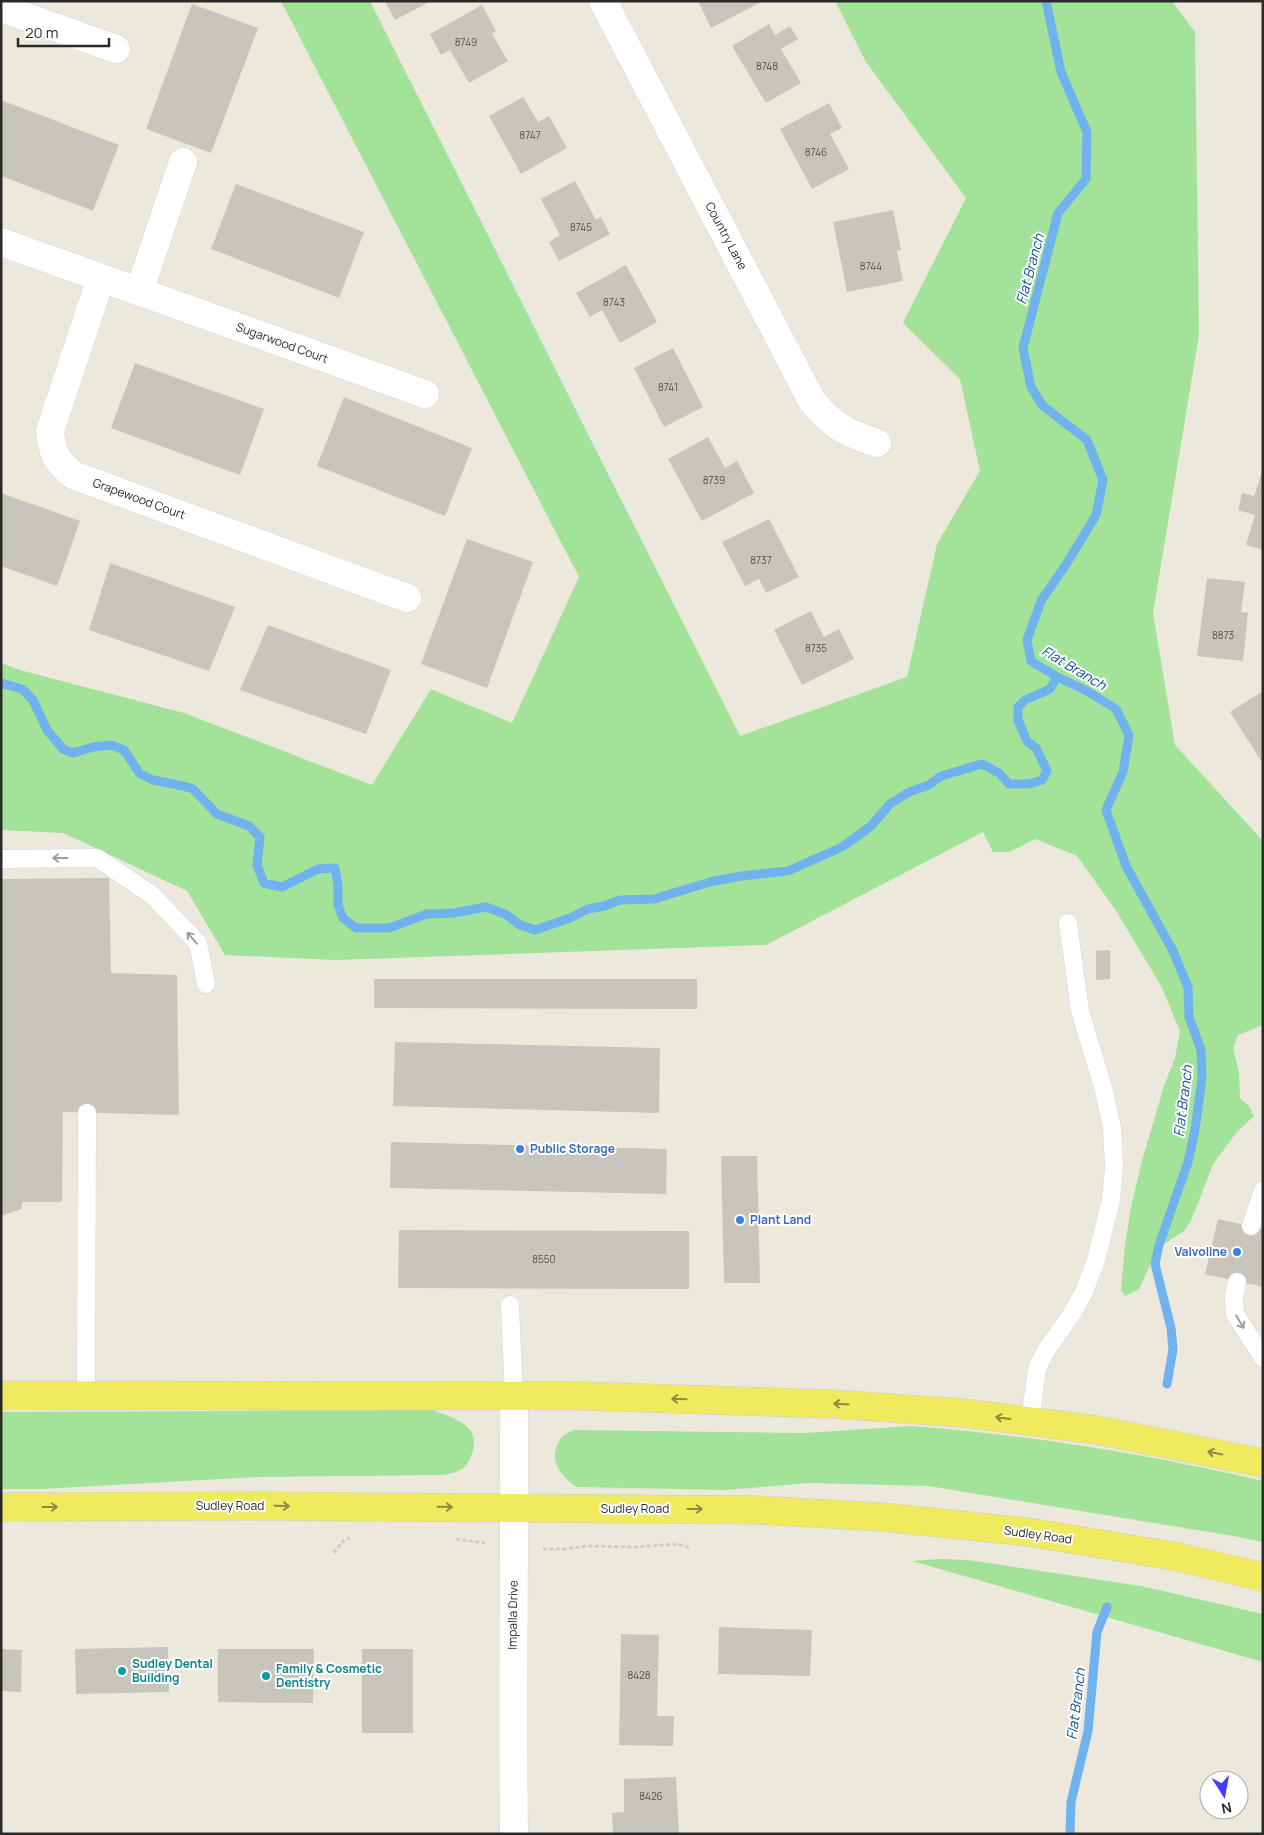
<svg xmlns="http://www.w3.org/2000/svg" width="1264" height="1835" viewBox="0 0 1264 1835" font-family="Manrope,sans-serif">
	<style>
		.green { fill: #a3e299 }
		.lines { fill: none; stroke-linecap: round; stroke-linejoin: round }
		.stream { stroke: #70b2ee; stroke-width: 9 }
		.building { fill: #c8c5bc }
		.service-casing { stroke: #d2d2e3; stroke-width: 19 }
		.minor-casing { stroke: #d2d2e3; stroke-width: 29 }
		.primary-casing { stroke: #ccc; stroke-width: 29 }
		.path { stroke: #ccc; stroke-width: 3; stroke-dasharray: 4 2.5; stroke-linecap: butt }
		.service { stroke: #fff; stroke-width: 18 }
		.minor { stroke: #fff; stroke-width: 28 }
		.primary { stroke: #f0eb5e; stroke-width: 28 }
		.oneway { stroke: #9f9f9f }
		.oneway2 { stroke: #8d8a44 }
		.shop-dot { fill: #3f7fe0; stroke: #fff; stroke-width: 2 }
		.culture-dot { fill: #0f9aa8; stroke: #fff; stroke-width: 2 }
		.labels { text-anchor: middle; stroke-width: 4; stroke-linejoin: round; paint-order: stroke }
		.number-label { font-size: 10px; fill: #52514e }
		.street-label { font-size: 12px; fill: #2a2a2a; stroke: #fff }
		.shop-label { font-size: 12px; font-weight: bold; fill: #366cbe; stroke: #fff; text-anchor: start }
		.culture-label { font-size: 12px; font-weight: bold; fill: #0d838f; stroke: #fff; text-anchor: start }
		.water-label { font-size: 14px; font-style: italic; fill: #0e4d9a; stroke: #fff }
	</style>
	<rect width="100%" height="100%" fill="#ece9dc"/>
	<!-- green -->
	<path class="green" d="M281,1H370L740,736L907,677L937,544L980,471L960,379L903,323L966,198L866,62L835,1H1172L1195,32L1199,335L1153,613L1175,745L1263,841V1025L1238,1035L1233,1049L1239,1072L1240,1098L1249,1106L1254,1116L1237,1132L1213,1164L1191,1221L1184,1231L1164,1244L1152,1261L1139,1289L1125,1296L1121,1290L1125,1245L1131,1207L1142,1161L1164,1086L1175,1058L1180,1031L1162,988L1117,912L1077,856L1035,839L1010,852H993L983,832L766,945L335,960L225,955L187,891L63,833L1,830V663L20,670L184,713L372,785L431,689L512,723L579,577Z
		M433,1410C445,1415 463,1420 471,1431C474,1437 475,1444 473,1450C468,1468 461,1472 443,1475L257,1477L41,1489H1V1412Z
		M911,1426C1029,1435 1147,1454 1263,1481V1542L1239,1537L929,1486L809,1483L726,1490L577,1487C559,1476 547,1457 561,1438C564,1434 570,1432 574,1430L805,1433Z
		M939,1559L968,1560L1141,1586L1263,1614V1662L912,1561Z"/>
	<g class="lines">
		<!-- stream -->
		<path class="stream" d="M1046,1L1061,72L1087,132L1086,179L1058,213L1023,348L1031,387L1043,406L1087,440L1103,480L1096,515L1067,563L1041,601L1027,640L1031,661L1057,677L1087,691L1116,709L1129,735L1123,772L1106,810L1126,866L1173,951L1188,987L1189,1017L1201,1050L1202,1078L1195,1130L1188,1162L1159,1245L1155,1264L1171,1328L1173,1349L1167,1384
			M1,683L22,689L33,700L47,730L63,749L73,753L93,747L111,745L124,750L140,774L153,780L183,786L193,789L217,814L249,826L260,837L257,865L264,883L282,887L318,869L335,868L338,885V905L343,918L356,928H389L427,914L454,913L486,907L505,914L520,925L535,930L570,918L588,909L604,906L620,900L654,899L710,882L741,876L788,871L842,847L870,827L890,804L909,792L929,785L941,776L982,764L999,773L1009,784H1029L1042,780L1047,771L1036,748L1027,741L1018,720V707L1025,700L1050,689L1057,677
			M1070,1834L1071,1802L1088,1731L1097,1632L1107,1607"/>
	</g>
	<!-- building -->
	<path class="building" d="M385,1H431L395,20Z
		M698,1H763L711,28Z
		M192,4L258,28L211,153L146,129Z
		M482,5L496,31L492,34L508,61L469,83L450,50L441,55L430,34Z
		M769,24L775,35L790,26L798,39L781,49L801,83L766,103L732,46Z
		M523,97L538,122L549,116L567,148L521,174L489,116Z
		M1,100L119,145L93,211L1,176Z
		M829,103L842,128L830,134L849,169L812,189L780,129Z
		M575,181L596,220L601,217L610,234L559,261L549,242L560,235L541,199Z
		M236,184L364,232L339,298L211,249Z
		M893,210L901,250L897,251L903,281L847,292L833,222Z
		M626,265L657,322L620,343L602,310L590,317L576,293Z
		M673,348L703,407L664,427L634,368Z
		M135,363L264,409L240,475L111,428Z
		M344,397L472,448L445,516L317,466Z
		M708,437L725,468L737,461L754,493L702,521L668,459Z
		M1263,469V550L1246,545L1255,515L1238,510L1242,493L1254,496Z
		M1,493L80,521L57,586L1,566Z
		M769,519L799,577L766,593L759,579L745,586L722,542Z
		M467,539L533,562L487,688L421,664Z
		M110,563L235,607L209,671L89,630Z
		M1207,578L1245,582L1241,612L1248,613L1243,661L1197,656Z
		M811,611L824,637L839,629L854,659L802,685L774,630Z
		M268,625L391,670L366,734L240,690Z
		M1263,691V764L1230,712Z
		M109,878L111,973L177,975L179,1115L63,1112L62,1202H22V1209L1,1216V879Z
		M1110,950V979L1096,980V951Z
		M374,979H697V1009L374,1008Z
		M395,1042L660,1048L659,1113L393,1106Z
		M391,1142L667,1149L666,1194L390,1188Z
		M721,1156H757L760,1283H724Z
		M1218,1219L1263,1229V1287L1205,1274Z
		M399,1230L689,1231V1289L398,1288Z
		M719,1627L812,1630L810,1676L718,1674Z
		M621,1634L659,1635L657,1716H674L673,1746L619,1745Z
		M168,1647L169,1692L76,1694L75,1649Z
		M1,1649L22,1650L21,1692L1,1691Z
		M218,1649H314L313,1703L218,1702Z
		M362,1649H413V1733H362Z
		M676,1777L679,1834H613L612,1813L624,1812V1779Z"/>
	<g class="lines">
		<defs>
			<path id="service" d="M1,859L97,858L152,895L198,943L206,984
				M1251,1226L1263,1190
				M1237,1282L1234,1297L1235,1314L1263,1358
				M510,1305L514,1396
				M86,1395L87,1113
				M1030,1421L1037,1369L1045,1352L1071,1315L1084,1292L1096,1260L1111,1200L1114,1167L1112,1127L1103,1087L1080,1011L1068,923"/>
			<path id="minor" d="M603,1L812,401C833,426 846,433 877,443
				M1,8L116,49
				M1,242L425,394
				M101,278L50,431C52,453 56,461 73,475L407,598
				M139,292L183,162
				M514,1396C515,1542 512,1688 514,1834"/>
			<path id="primary" d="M1,1395L581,1396L833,1404L963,1413L1097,1430L1263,1463
				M1,1507L250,1506L757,1510L882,1517L1028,1532L1173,1556L1263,1577"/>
		</defs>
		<!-- service casing -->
		<use href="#service" class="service-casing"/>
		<!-- minor casing -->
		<use href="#minor" class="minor-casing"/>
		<!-- primary casing -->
		<use href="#primary" class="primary-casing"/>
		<!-- path -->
		<path class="path" d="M456,1539L485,1543
			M543,1549H566L588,1546L637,1547L678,1544L691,1548
			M334,1553L343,1541L350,1538"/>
		<!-- service -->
		<use href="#service" class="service"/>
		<!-- minor -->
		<use href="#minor" class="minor"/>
		<!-- primary -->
		<use href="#primary" class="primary"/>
	</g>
	<!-- one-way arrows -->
	<defs><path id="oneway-shaft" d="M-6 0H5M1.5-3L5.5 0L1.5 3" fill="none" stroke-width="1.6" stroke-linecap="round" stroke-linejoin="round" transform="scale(1.25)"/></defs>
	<g class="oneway">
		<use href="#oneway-shaft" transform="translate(60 858) rotate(180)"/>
		<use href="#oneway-shaft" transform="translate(192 938) rotate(-131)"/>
		<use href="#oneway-shaft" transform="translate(1240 1322) rotate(59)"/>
	</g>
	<g class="oneway2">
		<use href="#oneway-shaft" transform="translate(679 1399) rotate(-178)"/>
		<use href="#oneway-shaft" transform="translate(841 1404) rotate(-176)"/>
		<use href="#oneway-shaft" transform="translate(1003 1418) rotate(-173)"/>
		<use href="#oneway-shaft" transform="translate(1215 1453) rotate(-169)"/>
		<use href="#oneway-shaft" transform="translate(282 1506) rotate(1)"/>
		<use href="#oneway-shaft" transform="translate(50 1507)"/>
		<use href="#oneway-shaft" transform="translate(445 1507) rotate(1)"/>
		<use href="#oneway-shaft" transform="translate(695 1509)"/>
	</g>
	<!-- markers -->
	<g class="shop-dot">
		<circle cx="520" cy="1149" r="5"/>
		<circle cx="740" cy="1220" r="5"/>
		<circle cx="1237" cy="1252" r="5"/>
	</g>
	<g class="culture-dot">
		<circle cx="122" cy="1671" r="5"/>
		<circle cx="266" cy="1676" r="5"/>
	</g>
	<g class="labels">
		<!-- number labels -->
		<g class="number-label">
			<text x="466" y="46">8749</text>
			<text x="767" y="70">8748</text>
			<text x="530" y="139">8747</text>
			<text x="816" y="156">8746</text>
			<text x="581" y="231">8745</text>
			<text x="871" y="270">8744</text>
			<text x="614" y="306">8743</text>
			<text x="668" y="391">8741</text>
			<text x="714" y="484">8739</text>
			<text x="761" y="564">8737</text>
			<text x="1223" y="639">8873</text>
			<text x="816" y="652">8735</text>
			<text x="544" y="1263">8550</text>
			<text x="639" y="1679">8428</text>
			<text x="651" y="1800">8426</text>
		</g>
		<!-- street labels -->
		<g class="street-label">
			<text transform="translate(726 236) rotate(62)" y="4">Country Lane</text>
			<text transform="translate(282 343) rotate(20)" y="4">Sugarwood Court</text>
			<text transform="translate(139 499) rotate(20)" y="4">Grapewood Court</text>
			<text x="230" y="1510">Sudley Road</text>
			<text x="635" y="1513">Sudley Road</text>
			<text transform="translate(1038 1535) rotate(8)" y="4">Sudley Road</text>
			<text transform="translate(513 1615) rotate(-89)" y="4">Impalla Drive</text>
		</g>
		<!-- shop labels -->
		<g class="shop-label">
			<text x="530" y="1153">Public Storage</text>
			<text x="750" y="1224">Plant Land</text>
			<text x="1227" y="1256" text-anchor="end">Valvoline</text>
		</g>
		<!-- culture labels -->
		<g class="culture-label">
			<text x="132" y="1668">Sudley Dental<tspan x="132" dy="14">Building</tspan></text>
			<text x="276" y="1673">Family &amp; Cosmetic<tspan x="276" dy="14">Dentistry</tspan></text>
		</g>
		<!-- water labels -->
		<g class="water-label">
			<text transform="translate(1030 269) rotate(-75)" y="5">Flat Branch</text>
			<text transform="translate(1074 668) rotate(31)" y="5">Flat Branch</text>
			<text transform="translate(1183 1101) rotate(-83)" y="5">Flat Branch</text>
			<text transform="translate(1076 1704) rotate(-83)" y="5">Flat Branch</text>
		</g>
	</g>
	<!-- border -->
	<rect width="1264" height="1835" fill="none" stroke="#2a2a2a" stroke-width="5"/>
	<!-- north arrow -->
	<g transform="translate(1224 1795) rotate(169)"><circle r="24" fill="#ffffff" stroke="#aaaaaa"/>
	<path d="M0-4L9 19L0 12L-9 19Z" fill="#413df8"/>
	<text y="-8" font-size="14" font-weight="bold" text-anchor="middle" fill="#2a2a2a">N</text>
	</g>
	<!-- scale -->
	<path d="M18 38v8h91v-8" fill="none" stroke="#2a2a2a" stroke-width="2.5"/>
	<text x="25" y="38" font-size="15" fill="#2a2a2a" stroke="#ffffff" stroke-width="4" paint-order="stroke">20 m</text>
</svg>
